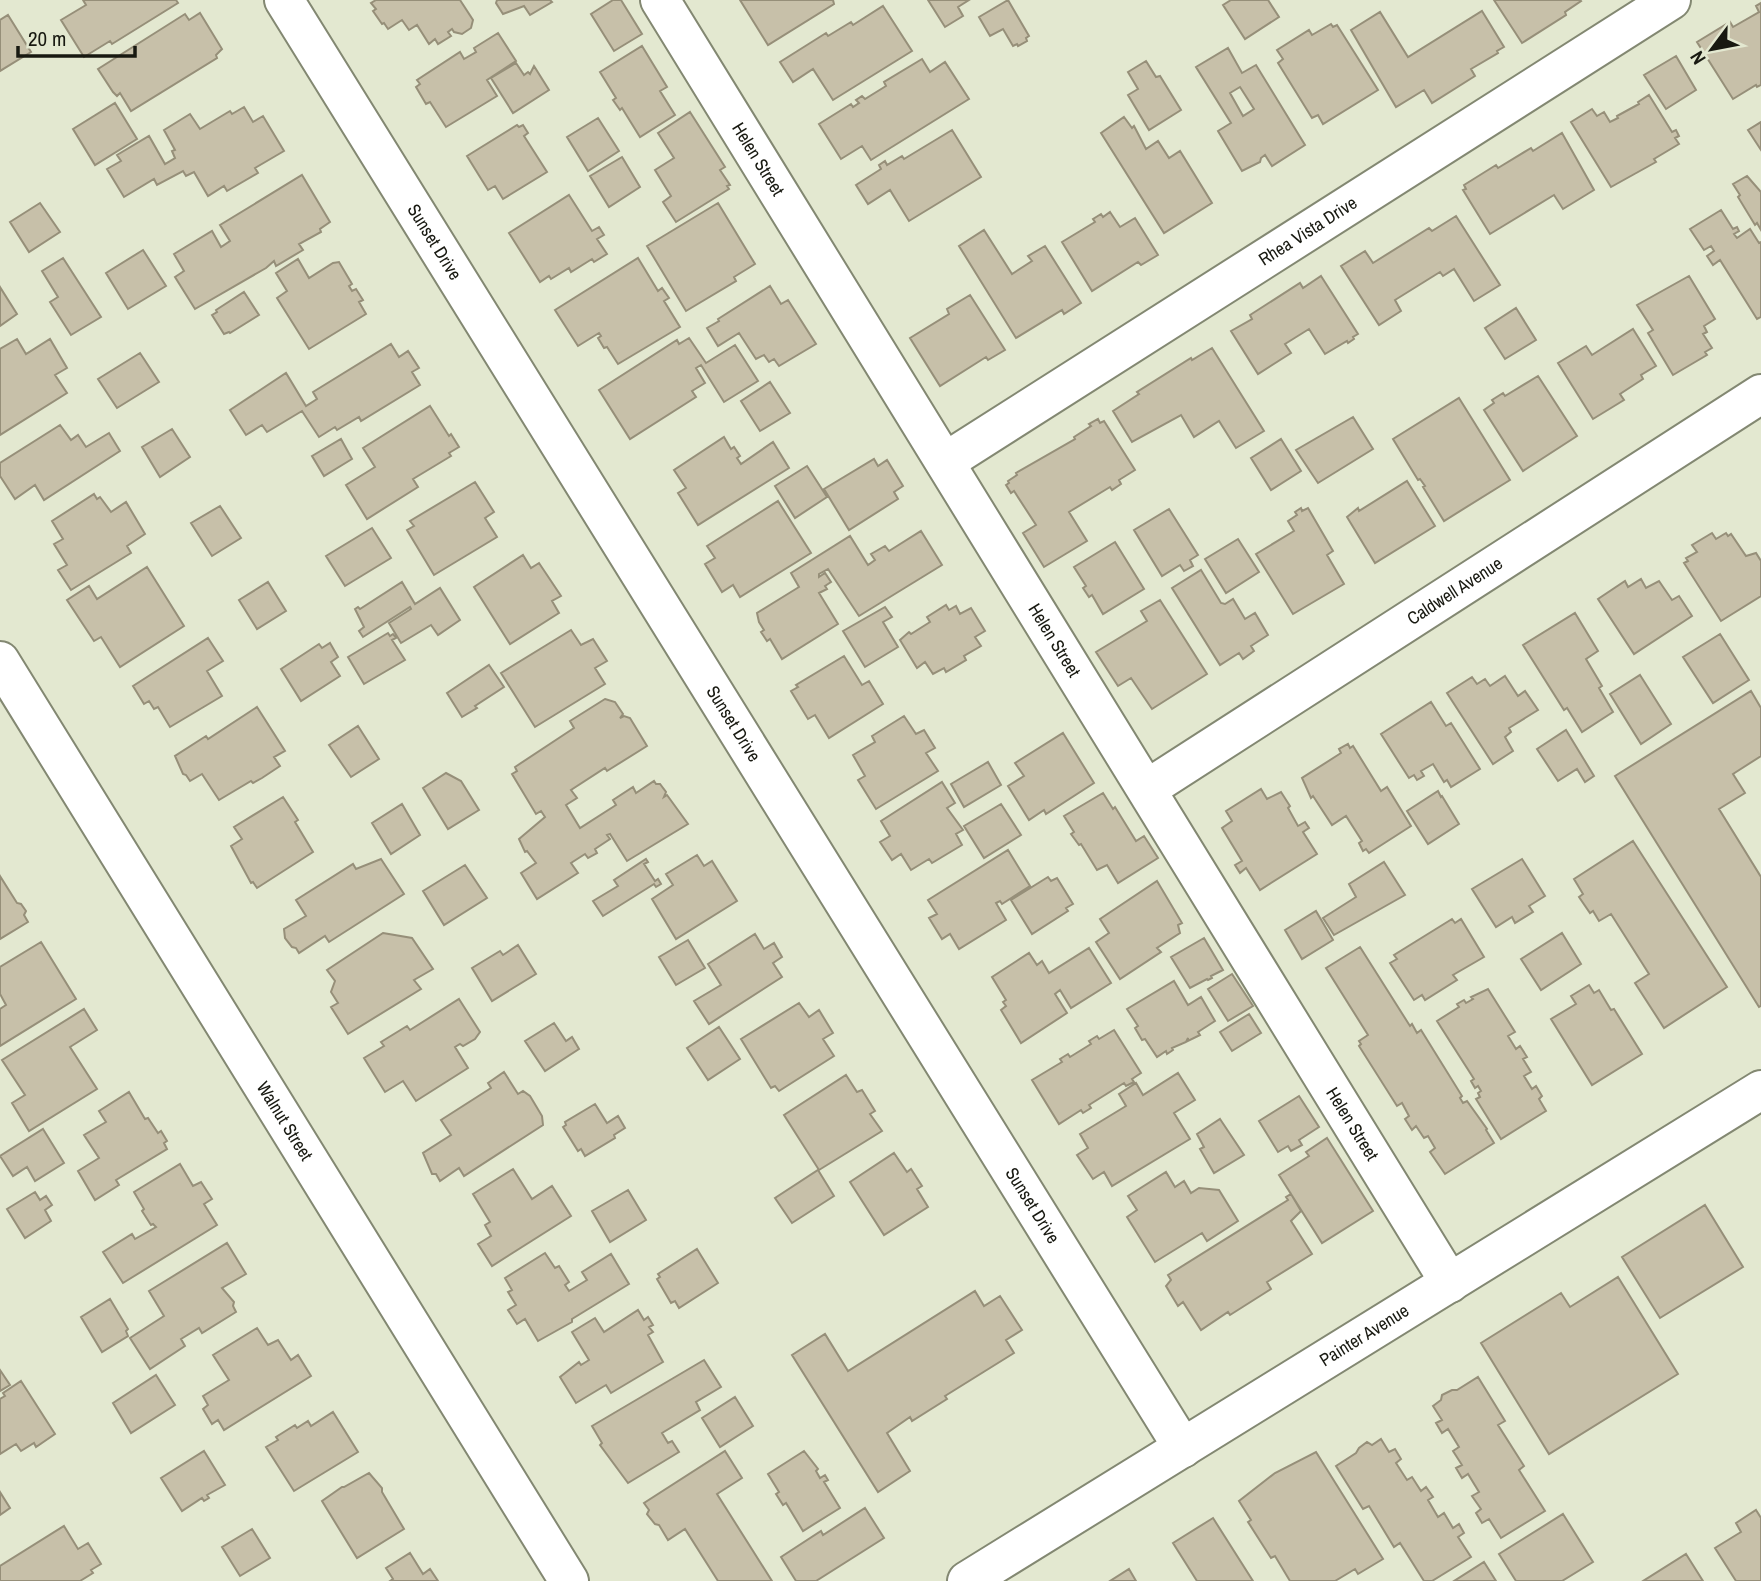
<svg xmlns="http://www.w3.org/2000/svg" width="1761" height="1581" viewBox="0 0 1761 1581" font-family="'Archivo Narrow',sans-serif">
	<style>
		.building { fill: #c7c0a9; stroke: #968f79; stroke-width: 2; fill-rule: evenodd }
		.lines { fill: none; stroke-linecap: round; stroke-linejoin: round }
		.minor-casing { stroke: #838872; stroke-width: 42 }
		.secondary-casing { stroke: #838872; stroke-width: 42 }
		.minor { stroke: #fff; stroke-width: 38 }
		.secondary { stroke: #fff; stroke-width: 38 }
		.labels { text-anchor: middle; stroke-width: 6; stroke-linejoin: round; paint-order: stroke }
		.street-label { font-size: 18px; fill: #181911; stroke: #e3e8d0 }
	</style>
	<rect width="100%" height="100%" fill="#e3e8d0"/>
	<!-- building -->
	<path class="building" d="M83,0H176L178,3L112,44L110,41L84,57L61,20L86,5Z
		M376,0H460L473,20L471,28L462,34L454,32L452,29L448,32L451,36L438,44L435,39L429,44L417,25L409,30L402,20L388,29L384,23L382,24L373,11L376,9L371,3Z
		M497,0H550L552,2L530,15L524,6L503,14L496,3Z
		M613,0H621L642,34L614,51L591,14Z
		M740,0H833L834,4L768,45Z
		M928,0H969L958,7L963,16L945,27Z
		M1008,0L1029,36L1026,38L1027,41L1018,46L1017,44L1013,46L1003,29L990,36L979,17Z
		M1231,0H1268L1279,17L1245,39L1223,5Z
		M1494,0H1580L1581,1L1565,12L1566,15L1522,43Z
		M1761,3V85L1757,87L1756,85L1733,99L1697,42L1730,22L1733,27L1759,12L1756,6Z
		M883,6L912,51L833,100L813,69L793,82L780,62L826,33L828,36L851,22L853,25Z
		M1482,11L1504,47L1497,51L1498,53L1471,69L1475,76L1432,103L1424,90L1396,107L1351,30L1380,12L1408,57Z
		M200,13L222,49L216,55L217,58L131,111L120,93L117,96L113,92L98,69L185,14L189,20Z
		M8,15L31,52L0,71V20Z
		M1331,24L1333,27L1337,25L1378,90L1323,124L1318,115L1312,118L1278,63L1283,59L1277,50L1309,30L1312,35Z
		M498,33L516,61L487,80L497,96L446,127L430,102L426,104L416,87L420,84L417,80L460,52L464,59L476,52L474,48Z
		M642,46L667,87L660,91L675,115L640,137L622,108L620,110L613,100L616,98L600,72Z
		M1228,48L1242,73L1256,65L1305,145L1272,166L1265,155L1261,158L1260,162L1242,171L1218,131L1231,123L1196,67ZM1240,87L1254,109L1243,116L1230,93Z
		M1676,56L1696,90L1666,109L1644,75Z
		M922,59L930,72L945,62L969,99L871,160L862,146L841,159L819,124L851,104L853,107L859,103L856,100L862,96L865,99L886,86L884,82Z
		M1146,61L1156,77L1160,76L1181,110L1149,130L1128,95L1138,89L1128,72Z
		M516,63L524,75L528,72L530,74L534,66L549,90L513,113L491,78Z
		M1649,95L1672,132L1676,130L1679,136L1675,138L1679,144L1654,159L1656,162L1611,187L1571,122L1592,109L1597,116L1604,112L1610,122L1618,118L1617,116L1639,104L1638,102Z
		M115,103L137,139L95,165L73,129Z
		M244,107L253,122L263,116L284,151L255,168L258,173L227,191L224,186L208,196L194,172L186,176L183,171L157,185L154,179L124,197L107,169L121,161L117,155L149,136L165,164L175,158L172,151L175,150L164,130L190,114L200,129L230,111L232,114Z
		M690,112L725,167L720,170L730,185L727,186L729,189L676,222L663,202L671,196L655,170L674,158L658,133Z
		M1124,117L1132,128L1134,126L1146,149L1158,141L1169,158L1180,151L1212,203L1164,233L1101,133Z
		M598,118L619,151L588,171L567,137Z
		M1761,122V150L1748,130Z
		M517,125L519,127L523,125L528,133L524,136L547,172L503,199L495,186L488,190L467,156Z
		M952,130L981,177L909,221L890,190L868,204L856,185L881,169L879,165L885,161L887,165L902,156L904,159Z
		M1562,133L1594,190L1563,209L1554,195L1490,234L1463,190L1466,189L1464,185L1496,165L1498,168L1531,148L1533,151Z
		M622,157L640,187L609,207L590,176Z
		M302,175L330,222L320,229L321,232L299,244L303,250L276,266L274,261L266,268L195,309L175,277L184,271L174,254L212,231L221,247L230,241L220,225Z
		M1747,176L1761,192V230L1757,223L1755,225L1738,197L1740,195L1733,184Z
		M569,195L592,231L599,227L604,235L597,239L607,254L594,262L592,259L571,272L569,268L551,279L549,276L540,282L509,233Z
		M40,203L60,232L29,252L10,222Z
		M718,203L755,264L734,277L736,281L686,311L647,246Z
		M1721,210L1733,229L1737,227L1739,231L1734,234L1737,238L1750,229L1759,243L1761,242V317L1757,319L1720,260L1713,265L1707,256L1714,251L1711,246L1704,250L1690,229Z
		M1110,212L1120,227L1135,218L1158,255L1141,265L1138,262L1092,291L1062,242L1095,222L1093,219L1101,214L1103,217Z
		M1456,216L1500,285L1474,301L1454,269L1443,276L1440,272L1395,300L1401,311L1379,325L1341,266L1365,251L1373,263L1429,228L1432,231Z
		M984,230L1012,274L1032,261L1028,256L1045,246L1081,303L1064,314L1062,310L1016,338L959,246Z
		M143,250L166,286L128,309L106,273Z
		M63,258L101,317L71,335L50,302L58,297L42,271Z
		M638,258L658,291L662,288L669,298L664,301L680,327L618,364L607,347L604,348L598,338L601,336L599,333L578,346L555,310Z
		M298,259L309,278L333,263L339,262L352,284L349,286L352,291L356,289L363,300L359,302L366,314L309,349L277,298L287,291L276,273Z
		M1321,276L1358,334L1353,337L1354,339L1348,343L1347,341L1325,354L1309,329L1285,344L1291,353L1258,374L1231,331L1252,319L1250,315L1300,283L1303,288Z
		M1689,276L1715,319L1704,326L1707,332L1703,334L1712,348L1705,352L1707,355L1673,375L1648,333L1653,330L1637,305Z
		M770,286L781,304L788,300L816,344L779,366L774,359L769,362L764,355L756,359L739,333L718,346L707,328L719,321L718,319Z
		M0,287L17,314L0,326Z
		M244,292L259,315L230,333L229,332L224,334L212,315L217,312L216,310Z
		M970,295L1005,350L988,360L986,357L940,386L910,338L949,314L947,309Z
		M1516,308L1536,340L1505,359L1485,328Z
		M1633,329L1656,366L1641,375L1643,379L1620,394L1624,400L1593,419L1558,363L1586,346L1592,355Z
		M689,338L706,363L735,345L758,381L724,402L701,365L696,368L705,383L692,391L696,397L630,439L599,390L677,340L679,344Z
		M17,339L26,354L50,339L67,368L55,375L67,393L0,435V349Z
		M391,344L399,357L408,351L419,368L412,372L420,385L361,421L359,417L337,430L335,427L319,437L302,411L267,432L262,425L246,435L230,410L286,373L306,406L317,399L313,392Z
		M1212,348L1264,431L1236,448L1219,421L1194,437L1181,415L1132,442L1113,411L1139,394L1137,392L1191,358L1192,360Z
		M140,353L159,382L117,408L98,379Z
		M1538,376L1577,436L1523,471L1484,410L1494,403L1492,400L1503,393L1505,396Z
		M770,382L790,413L760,431L741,401Z
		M1459,398L1510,480L1444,521L1423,487L1425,486L1420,479L1418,480L1393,439Z
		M430,406L449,436L451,434L459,447L449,453L451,456L413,479L418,487L367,519L346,485L375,467L363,448Z
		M1353,417L1373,449L1318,483L1296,450Z
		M1098,419L1100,423L1104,421L1135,470L1119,480L1121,484L1112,490L1110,487L1069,512L1087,541L1044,567L1023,533L1036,525L1014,491L1011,493L1006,485L1009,483L1008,481L1017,475L1016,473L1075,439L1074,437L1091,426L1089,424Z
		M60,425L71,440L78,435L86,447L109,433L120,451L44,500L35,485L15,499L0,476V463Z
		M172,429L190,457L160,477L142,447Z
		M724,437L731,449L734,447L740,456L737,458L741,464L773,442L789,468L698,525L678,493L686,488L674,470Z
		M341,439L352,459L324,476L312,456Z
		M1281,439L1301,471L1271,490L1251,458Z
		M874,459L878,466L887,460L903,486L894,492L898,499L849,530L824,489Z
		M807,466L827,497L795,518L775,486Z
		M1407,481L1435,526L1375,563L1347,517L1358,508L1359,511Z
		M475,482L494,512L485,518L497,537L434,575L407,530L414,526L410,521Z
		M94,494L97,499L100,497L111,512L126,502L145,534L127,546L131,553L71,590L58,570L67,565L54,544L63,539L52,521Z
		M778,501L811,553L740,597L733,585L722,592L705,564L715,558L707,546Z
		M220,506L241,538L212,556L191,523Z
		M1301,508L1302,511L1308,508L1333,551L1327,555L1344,584L1293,614L1256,554L1294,531L1288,521L1297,515L1295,512Z
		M1169,509L1198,555L1190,560L1193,566L1184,571L1180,565L1162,576L1134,530Z
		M372,528L391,558L345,586L326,556Z
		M921,531L942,565L859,616L828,569L819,574V577L825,573L831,582L825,586L827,589L819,593L838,624L782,659L770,639L767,641L761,632L764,630L759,622L757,613L799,587L791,573L850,536L868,565L875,560L871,554L885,546L889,551Z
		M1712,533L1716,539L1726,533L1728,536L1731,534L1746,556L1756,553L1761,561V596L1721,621L1684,563L1688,561L1686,558L1697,552L1692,545Z
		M1238,539L1259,572L1226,593L1205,559Z
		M1115,542L1144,589L1103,614L1092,595L1089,597L1083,588L1086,586L1074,567Z
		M523,555L531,568L539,563L561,596L552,601L559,613L510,644L474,587Z
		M147,567L184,626L120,667L101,637L94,641L67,600L89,586L97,599Z
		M1201,570L1221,603L1225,604L1233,599L1245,619L1255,613L1268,635L1251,646L1254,651L1243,659L1239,653L1220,665L1172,588Z
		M1641,579L1646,588L1659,581L1672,600L1679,596L1692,616L1634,654L1598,599L1625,581L1628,587Z
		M268,582L286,611L257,629L239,600Z
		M402,582L415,604L440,588L460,620L438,635L431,625L401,643L389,623L411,609L410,607L363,637L359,631L364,627L355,609L358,607L360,609Z
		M1160,600L1207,674L1152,709L1131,678L1118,686L1096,652L1147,621L1141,611Z
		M946,605L949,610L956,606L960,614L971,608L985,631L975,637L981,646L964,656L966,660L946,672L944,668L933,674L925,662L917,668L900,640L909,632L911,634L930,622L927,617Z
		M885,607L892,617L883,622L898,647L865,667L843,631Z
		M1575,613L1598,651L1586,659L1602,686L1599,688L1613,712L1582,732L1567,708L1564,710L1523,645Z
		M571,630L581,645L593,639L607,661L595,668L605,684L535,727L501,673Z
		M388,633L390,636L393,634L396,638L392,640L405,660L364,684L348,657Z
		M1720,634L1749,680L1713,703L1683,657Z
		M208,638L223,661L207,671L222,696L170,727L158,707L154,709L149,701L144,704L133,686Z
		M330,643L338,657L331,662L340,676L301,701L281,669L319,644L322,648Z
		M844,656L862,685L869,681L883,704L829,738L815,715L808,719L791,691L798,687L796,685Z
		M489,665L504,687L475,706L477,708L462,717L447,693Z
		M1640,675L1671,724L1641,744L1610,694Z
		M1505,676L1518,696L1525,691L1538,710L1509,728L1511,732L1505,737L1513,751L1493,764L1447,693L1472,677L1477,684L1485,679L1490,686Z
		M1751,691L1761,708V756L1733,774L1745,793L1719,809L1761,877V1006L1759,1007L1615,776Z
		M605,699L615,702L623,714L620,718L624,716L630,718L647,746L607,771L605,768L571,790L577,798L566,805L580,828L616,805L613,800L633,787L636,793L654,781L656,784H660L666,792L664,797L667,795L688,824L627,861L610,834L607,835L610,839L595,849L597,853L588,858L585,854L571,863L578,873L537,899L521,873L536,863L527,851L525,852L519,839L545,817L541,811L536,814L512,774L517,771L515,767L574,728L570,721Z
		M1431,702L1446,726L1451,723L1480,769L1451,787L1447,780L1444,782L1433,764L1421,771L1424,776L1417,780L1414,775L1409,778L1381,734Z
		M257,707L285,751L274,757L280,766L262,778L253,783L251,781L219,800L202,774L190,781L186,775L183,774L175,756L206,736L208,739Z
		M904,716L916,734L924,730L935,748L926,753L938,771L876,809L858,780L865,776L853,755L875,742L872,736Z
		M358,726L379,759L351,777L329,745Z
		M1566,730L1594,776L1585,782L1577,769L1558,781L1537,749Z
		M1063,733L1094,783L1046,814L1044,810L1029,820L1008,786L1024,776L1015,763Z
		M1348,744L1350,748L1353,746L1381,791L1387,787L1411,826L1369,853L1366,849L1363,851L1359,843L1362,841L1346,816L1332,825L1313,796L1311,798L1302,778L1341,753L1339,749Z
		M988,762L1001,785L964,807L951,784Z
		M446,773L461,781L479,810L448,829L423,788Z
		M942,782L955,803L947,808L963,830L956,834L962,845L932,863L929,859L911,870L901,854L892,860L880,842L890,836L881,821Z
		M1261,789L1267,799L1281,792L1290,806L1288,808L1298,826L1305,822L1309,828L1303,832L1317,854L1260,890L1246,868L1240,873L1235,865L1242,861L1222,828L1232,821L1226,811Z
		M1438,791L1441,797L1442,796L1459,824L1428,844L1407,811Z
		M1103,793L1113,809L1115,807L1136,841L1144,836L1158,858L1118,883L1107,865L1097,870L1081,844L1079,845L1071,834L1074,832L1064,816Z
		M283,797L298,820L295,822L313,852L257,888L253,882L251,883L231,846L242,839L234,827Z
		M402,804L420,835L391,854L372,823Z
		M1001,804L1021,835L984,858L964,826Z
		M1633,841L1727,987L1664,1028L1635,983L1649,974L1611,914L1599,921L1593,911L1590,913L1579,897L1583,894L1574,879Z
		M1008,850L1030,886L1002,904L1000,901L996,903L1006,920L959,949L950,934L942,939L929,918L937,914L928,900Z
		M697,855L704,866L712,861L737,901L676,939L652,899L673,885L666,874Z
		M381,859L404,894L329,942L325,936L299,953L296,948L292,947L285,938L284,929L306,916L296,900L353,864L356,869Z
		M646,859L648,862L644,864L655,881L658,879L661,884L656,887L654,884L603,916L593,901L618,886L614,880Z
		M1522,859L1545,896L1529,906L1533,912L1515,923L1512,917L1496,927L1472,889Z
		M1384,862L1405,895L1334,935L1323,918L1356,897L1349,884Z
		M465,865L487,898L444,925L423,891Z
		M0,876L17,903L21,904L26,911L24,915L28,922L0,939Z
		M1048,877L1051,881L1057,878L1073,904L1066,908L1068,911L1032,934L1011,900Z
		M1157,881L1182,923L1178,925L1180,933L1157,948L1161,952L1120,979L1096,942L1109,933L1100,919Z
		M1316,911L1333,940L1302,959L1285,930Z
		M1452,919L1455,923L1461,919L1484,957L1453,975L1457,980L1425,1000L1422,995L1414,1000L1390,963L1397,959L1394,955Z
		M383,933L412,938L433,969L414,980L421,989L348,1034L331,1007L338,1003L331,992L335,981L327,970Z
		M1562,933L1581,964L1541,990L1521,959Z
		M755,934L764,949L774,943L782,957L773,963L782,977L709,1024L694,1001L721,985L708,964Z
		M1204,938L1223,970L1211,976L1212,978L1208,980L1207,979L1190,988L1171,957Z
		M688,940L705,968L676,985L659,957Z
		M41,942L76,999L0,1046V1009L6,1005L0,994V967Z
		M518,945L536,974L492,1001L472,968L500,951L503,955Z
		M1360,947L1410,1026L1412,1024L1417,1033L1421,1030L1462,1096L1460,1098L1463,1103L1467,1101L1487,1129L1486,1130L1494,1143L1445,1174L1430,1152L1435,1148L1428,1136L1424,1138L1416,1126L1412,1130L1405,1119L1409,1116L1402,1103L1397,1106L1359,1046L1361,1044L1359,1041L1368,1035L1326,968Z
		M1089,948L1111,983L1071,1008L1060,990L1055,994L1067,1013L1021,1043L1001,1010L1006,1006L1003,1002L1006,1000L992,977L1029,953L1037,965L1042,961L1049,973Z
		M1232,974L1253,1006L1228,1021L1208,989Z
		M1174,981L1188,1005L1201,997L1215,1021L1198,1032L1200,1035L1188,1041V1038L1186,1042L1172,1048L1173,1050L1167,1054L1166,1051L1157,1057L1145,1039L1142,1040L1135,1028L1138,1026L1127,1009Z
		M1589,985L1594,993L1599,990L1611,1010L1614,1009L1642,1054L1592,1085L1551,1019L1576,1004L1571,996Z
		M1488,989L1515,1032L1508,1036L1516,1049L1520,1046L1527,1057L1523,1059L1531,1072L1524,1076L1532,1089L1536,1086L1542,1096L1539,1099L1546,1111L1501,1139L1476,1099L1480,1097L1478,1093L1481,1091L1478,1086L1475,1088L1471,1081L1474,1079L1437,1021L1459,1007L1457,1004L1464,1000L1466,1003L1473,999L1471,997Z
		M459,999L480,1032L475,1039L463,1046L460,1044L455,1047L468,1068L416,1101L403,1081L385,1092L364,1058L384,1046L381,1042L407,1026L410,1030Z
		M799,1003L809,1017L819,1010L833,1033L823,1039L834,1056L779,1091L775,1086L771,1088L741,1039Z
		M84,1009L97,1030L70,1047L97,1089L29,1131L12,1103L25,1095L2,1060Z
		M1249,1014L1261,1033L1232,1051L1220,1032Z
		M554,1023L566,1041L572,1037L579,1049L545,1071L525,1041Z
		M719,1027L740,1059L708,1080L687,1048Z
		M1114,1030L1141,1073L1132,1079L1134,1082L1126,1086L1124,1083L1089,1105L1091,1108L1083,1113L1081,1110L1059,1124L1032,1080L1062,1062L1060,1059L1068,1054L1070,1057L1091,1044L1089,1041L1097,1036L1099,1039Z
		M504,1072L518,1094L523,1091L530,1096L542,1116L543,1125L464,1176L459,1168L440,1181L436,1174H432L423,1153L451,1135L441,1120L491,1088L488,1083Z
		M1178,1073L1195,1100L1174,1113L1190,1139L1112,1186L1104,1172L1093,1179L1077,1155L1088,1148L1080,1134L1126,1106L1119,1094L1136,1083L1143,1095Z
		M846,1075L857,1092L862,1090L875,1111L870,1114L882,1131L819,1170L784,1115Z
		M129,1092L145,1119L148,1118L158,1133L161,1131L167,1141L164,1143L167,1149L116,1180L119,1185L95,1200L78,1171L99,1158L84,1135L106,1122L99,1111Z
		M1299,1096L1319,1127L1299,1140L1302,1145L1291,1151L1288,1146L1278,1152L1259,1121Z
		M595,1104L607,1123L618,1116L625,1128L614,1135L615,1138L585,1156L581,1149L578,1151L563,1127L566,1125L565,1122Z
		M1220,1119L1244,1155L1214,1173L1200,1149L1204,1147L1197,1134Z
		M43,1129L64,1163L35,1181L27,1167L13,1176L0,1156Z
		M1327,1138L1373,1211L1322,1243L1279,1175L1309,1156L1306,1152Z
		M894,1153L907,1172L911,1169L922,1186L917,1189L928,1207L884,1235L850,1182Z
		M180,1164L193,1186L201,1182L212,1199L204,1204L217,1225L123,1283L103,1252L132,1234L135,1239L156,1227L153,1224L151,1225L142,1211L144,1209L134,1192Z
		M513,1169L532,1199L552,1186L571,1216L492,1266L478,1244L491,1236L485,1225L490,1222L473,1194Z
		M818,1170L834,1196L792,1223L775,1198Z
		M1166,1172L1175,1187L1184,1181L1191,1193L1199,1188L1219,1190L1238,1221L1207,1241L1202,1233L1155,1262L1127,1217L1137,1210L1128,1196Z
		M628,1190L646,1220L610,1242L592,1211Z
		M35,1192L40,1200L46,1196L52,1205L45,1210L51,1221L25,1238L7,1209Z
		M1291,1194L1301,1211L1291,1221L1312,1254L1267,1282L1271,1289L1230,1315L1228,1312L1201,1330L1183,1302L1178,1306L1166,1286L1171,1280L1168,1275L1288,1200L1286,1197Z
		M1705,1205L1743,1267L1660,1318L1622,1257Z
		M227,1243L246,1274L222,1288L234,1302L233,1306L236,1312L202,1333L199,1328L181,1339L185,1346L150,1369L130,1338L164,1316L149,1291Z
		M697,1249L718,1283L679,1308L675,1301L671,1303L657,1279L660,1277L658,1274Z
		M545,1253L555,1268L559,1266L569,1282L565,1285L569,1291L587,1280L582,1272L611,1254L629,1284L572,1319V1322L538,1341L525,1319L517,1324L508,1310L516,1305L508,1292L512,1290L505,1278Z
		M1618,1277L1678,1374L1549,1454L1481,1343L1561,1293L1570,1307Z
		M975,1291L984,1306L1000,1296L1022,1330L1006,1340L1014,1353L945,1396L947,1399L912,1421L910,1417L887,1433L910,1471L878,1492L792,1355L825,1334L848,1371Z
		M110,1299L128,1329L126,1331L128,1336L102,1352L81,1317Z
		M638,1310L644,1320L648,1317L653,1325L649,1327L653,1332L648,1335L663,1362L611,1393L606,1385L576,1403L560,1377L579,1362L581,1365L589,1360L572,1332L595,1318L604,1332Z
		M257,1328L268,1345L278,1340L291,1360L298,1355L311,1376L224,1430L218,1420L212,1424L203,1409L208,1405L203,1396L229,1380L213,1355Z
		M704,1360L721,1387L696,1402L700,1410L662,1433L668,1443L672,1441L679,1452L628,1483L600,1445L602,1443L592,1426Z
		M0,1370L10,1385L0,1391Z
		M156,1375L175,1405L131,1433L113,1403Z
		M1478,1377L1505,1421L1498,1425L1524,1466L1519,1470L1545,1511L1501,1538L1489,1519L1482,1523L1476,1513L1481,1509L1472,1496L1479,1492L1468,1474L1462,1478L1456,1468L1462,1465L1453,1451L1459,1447L1448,1429L1442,1433L1436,1423L1442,1420L1433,1406L1441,1400L1442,1395L1452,1390H1457Z
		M21,1381L55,1434L36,1447L34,1443L21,1451L16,1444L0,1454V1399L5,1396L3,1393Z
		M735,1397L753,1426L720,1447L702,1418Z
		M333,1412L358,1452L294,1491L266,1447L278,1440L276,1437L295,1425L297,1428L308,1421L311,1426Z
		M1381,1439L1389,1452L1395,1449L1401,1459L1396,1463L1407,1480L1412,1477L1421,1491L1426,1487L1433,1497L1428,1500L1438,1517L1444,1513L1453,1528L1459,1524L1464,1533L1458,1537L1471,1557L1432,1581H1424L1400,1543L1394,1547L1369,1506L1363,1509L1336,1466L1356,1453L1359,1448L1367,1442L1372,1445Z
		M204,1451L225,1485L207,1495L209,1498L204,1501L202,1498L182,1511L161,1478Z
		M725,1451L742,1478L717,1494L772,1581H718L685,1529L668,1540L659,1525L655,1524L647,1514L649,1510L644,1503Z
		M804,1451L818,1469L816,1471L820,1478L825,1475L828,1480L824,1482L840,1508L803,1531L786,1503L783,1505L776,1494L779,1492L768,1474Z
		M1316,1452L1383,1559L1358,1574L1355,1569L1335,1581H1290L1275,1556L1271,1558L1248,1522L1251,1520L1239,1501L1275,1473Z
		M369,1473L382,1488V1492L404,1529L357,1558L322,1501L342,1487H344Z
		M0,1492L10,1508L0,1515Z
		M865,1508L884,1538L816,1581H796L781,1557L821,1531L823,1535Z
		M1756,1510L1761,1518V1581H1736L1715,1548L1741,1532L1736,1523Z
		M1563,1514L1593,1562L1562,1581H1516L1499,1554Z
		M1213,1518L1253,1581H1197L1173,1543Z
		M64,1526L78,1549L88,1543L101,1564L91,1570L93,1573L80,1581H0V1566Z
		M252,1529L270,1558L240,1576L222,1547Z
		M410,1553L423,1574L430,1569L438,1581H390L393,1579L386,1568Z
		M1686,1554L1703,1581H1643Z
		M1484,1562L1496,1581H1454Z
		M1129,1569L1136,1581H1110Z"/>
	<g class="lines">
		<defs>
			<g id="minor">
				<path id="s1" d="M284,0L1183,1448"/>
				<path id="s2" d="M660,0L1450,1283"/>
				<path id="s3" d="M945,462L1671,0"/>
				<path id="s4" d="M0,661L569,1581"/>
				<path id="s5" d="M1147,789L1761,394"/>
			</g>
			<g id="secondary">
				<path id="s6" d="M967,1581L1761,1090"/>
			</g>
		</defs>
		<!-- minor casing -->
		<use href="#minor" class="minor-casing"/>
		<!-- secondary casing -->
		<use href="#secondary" class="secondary-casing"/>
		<!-- minor -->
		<use href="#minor" class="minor"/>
		<!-- secondary -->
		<use href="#secondary" class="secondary"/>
	</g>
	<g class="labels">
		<!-- street labels -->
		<g class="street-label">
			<text dy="6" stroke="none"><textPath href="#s2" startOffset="187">Helen Street</textPath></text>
			<text dy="6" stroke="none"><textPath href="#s3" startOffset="430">Rhea Vista Drive</textPath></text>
			<text dy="6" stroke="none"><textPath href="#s1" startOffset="285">Sunset Drive</textPath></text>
			<text dy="6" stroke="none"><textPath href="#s5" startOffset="366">Caldwell Avenue</textPath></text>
			<text dy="6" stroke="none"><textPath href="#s2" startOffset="752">Helen Street</textPath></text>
			<text dy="6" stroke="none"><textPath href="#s1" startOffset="852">Sunset Drive</textPath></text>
			<text dy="6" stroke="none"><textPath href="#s4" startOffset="541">Walnut Street</textPath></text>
			<text dy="6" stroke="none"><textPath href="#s2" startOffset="1320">Helen Street</textPath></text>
			<text dy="6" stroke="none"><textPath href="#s1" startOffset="1419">Sunset Drive</textPath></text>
			<text dy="6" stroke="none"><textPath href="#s6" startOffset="467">Painter Avenue</textPath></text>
		</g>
	</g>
	<!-- north arrow -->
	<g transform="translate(1712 49) rotate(238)" stroke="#e3e8d0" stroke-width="5" paint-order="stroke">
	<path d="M0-5L12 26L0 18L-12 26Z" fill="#181911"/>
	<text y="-10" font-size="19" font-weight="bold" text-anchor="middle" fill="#181911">N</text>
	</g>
	<!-- scale -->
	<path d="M18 46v10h117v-10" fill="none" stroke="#181911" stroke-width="3.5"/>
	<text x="28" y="46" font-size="21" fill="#181911" stroke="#e3e8d0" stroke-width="5" paint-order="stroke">20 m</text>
</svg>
